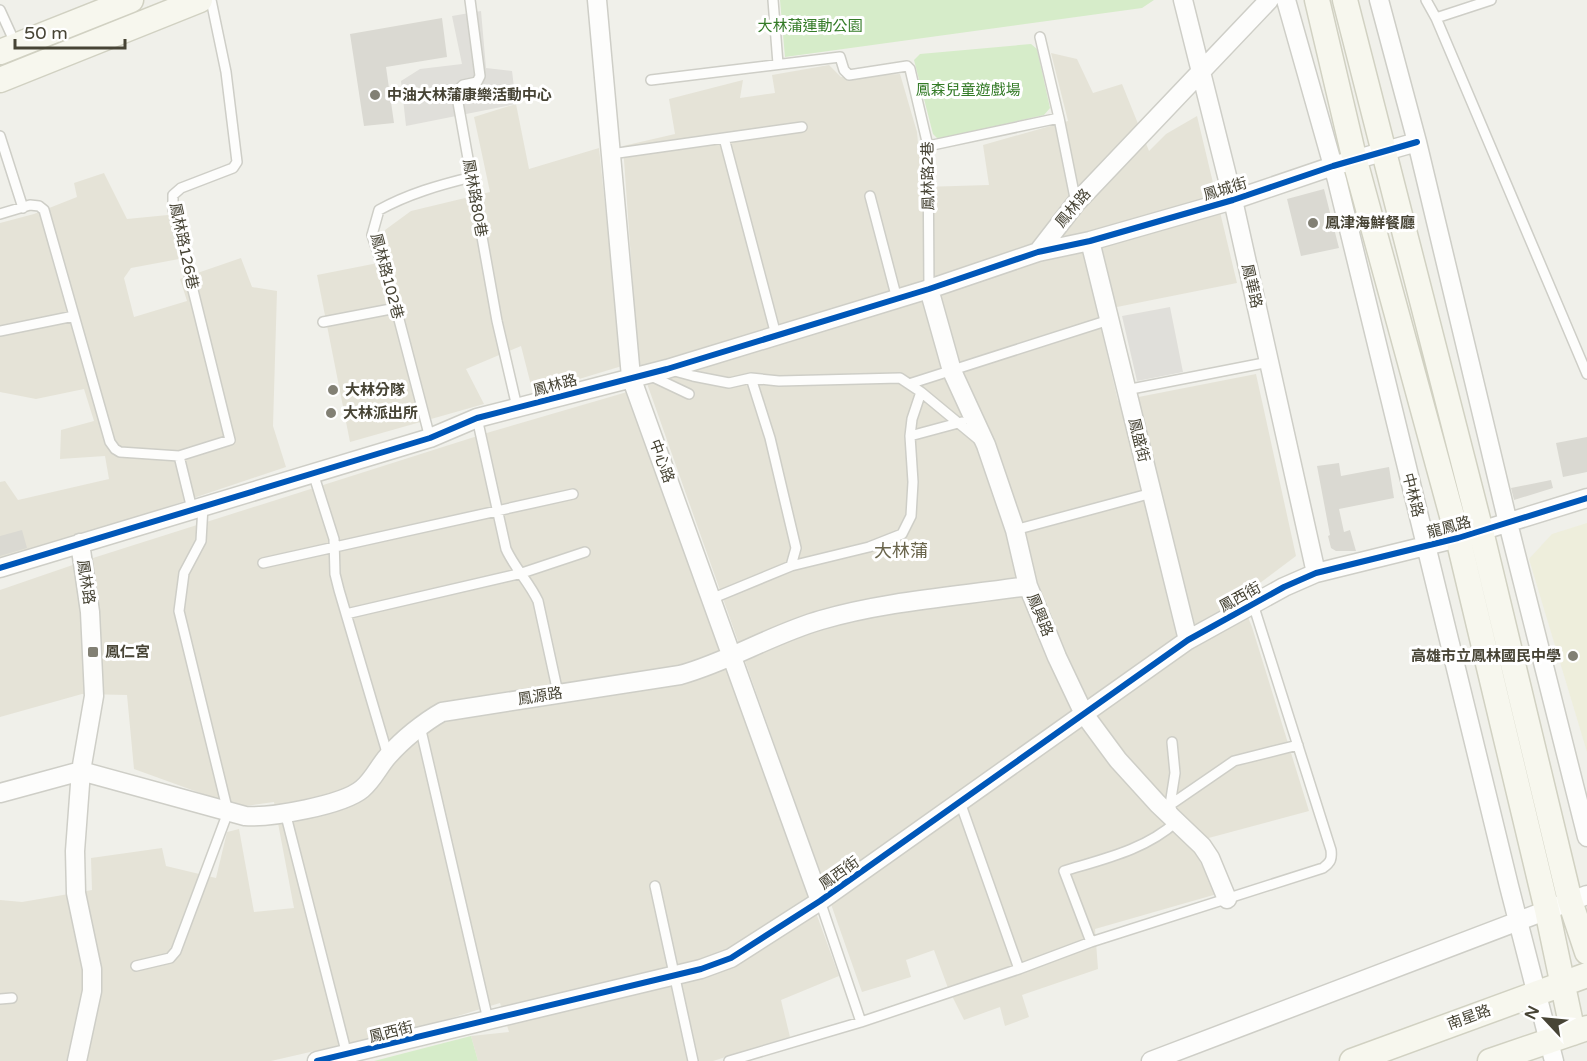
<svg xmlns="http://www.w3.org/2000/svg" width="1587" height="1061" viewBox="0 0 1587 1061" font-family="'Varela Round','Noto Sans TC',sans-serif">
	<style>
		.residential { fill: #e5e3d7 }
		.education { fill: #eeeedc }
		.green { fill: #d6ecc9 }
		.parking { fill: #e0dfda }
		.building { fill: #dad9d2 }
		.lines { fill: none; stroke-linecap: round; stroke-linejoin: round }
		.lane-casing { stroke: #cecec7; stroke-width: 12 }
		.street-casing { stroke: #cecec7; stroke-width: 21 }
		.secondary-casing { stroke: #d1d1c2; stroke-width: 27 }
		.lane { stroke: #fdfdfc; stroke-width: 9 }
		.street { stroke: #fdfdfc; stroke-width: 18 }
		.secondary { stroke: #f7f7ee; stroke-width: 24 }
		.cycleway-casing { stroke: #fff; stroke-width: 10 }
		.cycleway { stroke: #0057b8; stroke-width: 6 }
		.poi-dot { fill: #828074; stroke: #fff; stroke-width: 2 }
		.labels { text-anchor: middle; stroke-width: 6; stroke-linejoin: round; paint-order: stroke }
		.park-label { font-size: 15px; fill: #347b27; stroke: #fff }
		.poi-label { font-size: 15px; font-weight: bold; fill: #474435; stroke: #fff; text-anchor: start }
		.street-label { font-size: 15px; fill: #474435; stroke: #fff }
		.quarter-label { font-size: 18px; fill: #6a654c; stroke: #fff }
	</style>
	<rect width="100%" height="100%" fill="#f0f0ea"/>
	<!-- residential -->
	<path class="residential" d="M1051,53L1077,59L1093,93L1122,84L1149,151L1166,134L1197,116L1237,283L1097,311L1118,401L1256,374L1296,556L1240,598L1252,627L1309,811L1190,843L1217,894L1095,929L1098,969L1022,995L1029,1017L1005,1026L1000,1007L964,1020L948,988L934,950L906,960L911,977L862,992L638,358L623,146L675,134L669,99L743,80L740,98L775,93L772,75L829,65L841,77L900,74L917,132L922,187L989,185L983,145L1068,121Z
		M516,104L529,169L599,148L622,366L533,393L521,346L466,369L484,404L350,442L317,275L388,261L385,230L411,211L490,192L474,117Z
		M104,173L127,219L168,215L179,259L131,268L124,278L134,317L187,301L180,279L241,258L252,287L277,291L273,426L286,467L0,563V482L5,481L18,500L109,479L105,456L60,459L61,430L94,421L84,389L36,399L0,392V223L34,214L77,197L74,183Z
		M627,392L839,976L781,1000L790,1037L713,1061H478L471,1036L509,1032L500,1003L432,1024L271,1061H0V900L22,902L92,890L91,858L162,848L166,866L216,878L227,832L239,829L254,912L294,908L274,802L239,807L134,769L127,695L82,694L0,717V590L93,558L490,432Z"/>
	<!-- education -->
	<path class="education" d="M1587,523V752L1529,559L1552,534Z"/>
	<!-- green -->
	<path class="green" d="M780,0H1154L1142,8L785,57Z
		M1031,44L1037,49L1050,108L1044,115L938,139L933,134L914,60L920,54Z
		M471,1036L478,1061H374Z"/>
	<!-- parking -->
	<path class="parking" d="M481,11L486,68L512,71L516,104L406,126L401,81L420,69L462,64L452,16Z
		M1170,307L1183,372L1137,381L1122,316Z"/>
	<!-- building -->
	<path class="building" d="M442,18L447,57L386,67L394,123L364,126L350,34Z
		M1324,189L1339,248L1301,256L1287,199Z
		M1587,437V472L1563,477L1556,443Z
		M1339,463L1341,476L1389,467L1394,498L1339,509L1344,532L1350,530L1356,551H1336L1331,548L1328,536L1330,535L1317,466Z
		M1551,480L1553,488L1514,500L1511,488Z
		M22,530L27,548L0,556V536Z"/>
	<g class="lines">
		<defs>
			<path id="lane" d="M470,0L480,76L477,82L463,85L459,89L457,97L497,321L517,407
				M773,0L778,64
				M1426,0L1436,18L1587,374
				M0,10L16,45
				M1436,18L1491,0
				M1040,37L1059,118L1076,203
				M651,80L840,57L844,70L849,75L907,66L910,69L928,146L929,289
				M0,136L23,208
				M724,138L776,335
				M928,146L1059,118
				M611,154L802,127
				M870,196L897,299
				M0,214L30,205L39,206L44,210L110,442L115,449L120,452L179,456L192,509
				M323,322L396,308
				M0,331L74,316
				M671,370L693,376L729,383L751,378L779,381L900,378L921,392L979,440
				M651,376L689,394
				M751,378L770,438L796,548L791,566
				M909,384L1109,320
				M1126,390L1269,362
				M477,418L506,549C514,567 529,582 538,601L558,693
				M910,436L962,422
				M430,438L396,308L372,235L379,210C408,194 439,185 472,177
				M179,456L230,440L173,209V195L181,188L233,168L237,162L226,72L211,0
				M313,473L334,539L335,574L339,590L388,756
				M1015,530L1152,493
				M263,563L573,494
				M711,599L791,566L869,547L902,534L911,516L913,482L910,436L912,419L921,392
				M346,614L522,573L585,552
				M420,726L488,1020
				M960,802L1019,969
				M1170,805L1234,761L1298,745
				M285,812L347,1055
				M655,886L693,1061
				M820,901L861,1022
				M1091,942L1064,871C1103,859 1145,850 1176,822L1170,805L1175,773L1172,742
				M136,966L170,958L176,951L228,812L179,611L184,573L201,541L203,506
				M0,999L12,998
				M729,1061L861,1022L1019,969L1091,942L1323,868C1331,862 1332,859 1331,850L1253,604"/>
			<path id="street" d="M597,0L631,377L820,901
				M1183,0L1233,200L1316,573
				M1286,0L1337,180L1509,886L1554,1061
				M1379,0L1417,142L1508,523L1587,837
				M1090,241L1188,640
				M1038,252L1076,203L1269,0
				M929,289L952,371L986,445L1015,530L1028,586L1057,657L1084,714L1118,760L1158,804L1202,846L1210,858L1227,899
				M0,568L430,438L477,418L667,369L929,289L1038,252L1090,241L1233,200L1333,166L1417,142
				M0,793L81,771L245,816C271,818 343,805 362,789C373,780 379,766 388,756C402,740 424,722 442,712L680,675C728,662 772,634 821,620C885,601 961,596 1028,586
				M77,1061L92,991V969L76,893L75,851L81,771L94,696L90,612L80,543
				M317,1061L701,969L731,958L820,901L1188,640L1284,587L1316,573L1458,538L1587,498
				M1151,1061L1587,895"/>
			<path id="secondary" d="M1317,0L1355,161L1458,538L1547,910L1573,1033
				M1345,0L1481,531L1570,901L1587,952
				M0,52L131,0
				M0,80L200,0
				M1352,1061L1587,975
				M1490,1061L1587,1028"/>
		</defs>
		<!-- lane casing -->
		<use href="#lane" class="lane-casing"/>
		<!-- street casing -->
		<use href="#street" class="street-casing"/>
		<!-- secondary casing -->
		<use href="#secondary" class="secondary-casing"/>
		<!-- lane -->
		<use href="#lane" class="lane"/>
		<!-- street -->
		<use href="#street" class="street"/>
		<!-- secondary -->
		<use href="#secondary" class="secondary"/>
		<defs>
			<path id="cycleway" d="M0,568L430,438L477,418L667,369L929,289L1038,252L1090,241L1233,200L1333,166L1417,142
				M317,1061L701,969L731,958L820,901L1188,640L1284,587L1316,573L1458,538L1587,498"/>
		</defs>
		<!-- cycleway casing -->
		<use href="#cycleway" class="cycleway-casing"/>
		<!-- cycleway -->
		<use href="#cycleway" class="cycleway"/>
	</g>
	<!-- markers -->
	<g class="poi-dot">
		<circle cx="375" cy="95" r="6"/>
		<circle cx="1313" cy="223" r="6"/>
		<circle cx="333" cy="390" r="6"/>
		<circle cx="331" cy="413" r="6"/>
		<rect x="87" y="646" width="12" height="12" rx="3"/>
		<circle cx="1573" cy="656" r="6"/>
	</g>
	<g class="labels">
		<!-- park labels -->
		<g class="park-label">
			<text x="810" y="31">大林蒲運動公園</text>
			<text x="968" y="95">鳳森兒童遊戲場</text>
		</g>
		<!-- poi labels -->
		<g class="poi-label">
			<text x="387" y="100">中油大林蒲康樂活動中心</text>
			<text x="1325" y="228">鳳津海鮮餐廳</text>
			<text x="345" y="395">大林分隊</text>
			<text x="343" y="418">大林派出所</text>
			<text x="105" y="657">鳳仁宮</text>
			<text x="1561" y="661" text-anchor="end">高雄市立鳳林國民中學</text>
		</g>
		<!-- street labels -->
		<g class="street-label">
			<text transform="translate(928 176) rotate(-91)" y="5">鳳林路2巷</text>
			<text transform="translate(1225 189) rotate(-17)" y="5">鳳城街</text>
			<text transform="translate(475 198) rotate(80)" y="5">鳳林路80巷</text>
			<text transform="translate(1073 208) rotate(-50)" y="5">鳳林路</text>
			<text transform="translate(184 246) rotate(78)" y="5">鳳林路126巷</text>
			<text transform="translate(387 276) rotate(75)" y="5">鳳林路102巷</text>
			<text transform="translate(1252 286) rotate(77)" y="5">鳳華路</text>
			<text transform="translate(555 385) rotate(-15)" y="5">鳳林路</text>
			<text transform="translate(1139 440) rotate(76)" y="5">鳳盛街</text>
			<text transform="translate(662 461) rotate(70)" y="5">中心路</text>
			<text transform="translate(1413 495) rotate(76)" y="5">中林路</text>
			<text transform="translate(1449 527) rotate(-15)" y="5">龍鳳路</text>
			<text transform="translate(86 582) rotate(81)" y="5">鳳林路</text>
			<text transform="translate(1240 597) rotate(-29)" y="5">鳳西街</text>
			<text transform="translate(1040 615) rotate(68)" y="5">鳳興路</text>
			<text transform="translate(540 696) rotate(-9)" y="5">鳳源路</text>
			<text transform="translate(839 873) rotate(-35)" y="5">鳳西街</text>
			<text transform="translate(1469 1017) rotate(-20)" y="5">南星路</text>
			<text transform="translate(391 1032) rotate(-14)" y="5">鳳西街</text>
		</g>
		<!-- quarter labels -->
		<g class="quarter-label">
			<text x="901" y="557">大林蒲</text>
		</g>
	</g>
	<!-- north arrow -->
	<g transform="translate(1545 1019) rotate(296)" stroke="#ffffff" stroke-width="4.5" paint-order="stroke">
	<path d="M0-4.5L10 22L0 15L-10 22Z" fill="#474435"/>
	<text y="-9" font-size="16" font-weight="bold" text-anchor="middle" fill="#474435">N</text>
	</g>
	<!-- scale -->
	<path d="M15 39v9h110v-9" fill="none" stroke="#474435" stroke-width="3"/>
	<text x="24" y="39" font-size="18" fill="#474435" stroke="#ffffff" stroke-width="4.5" paint-order="stroke">50 m</text>
</svg>
